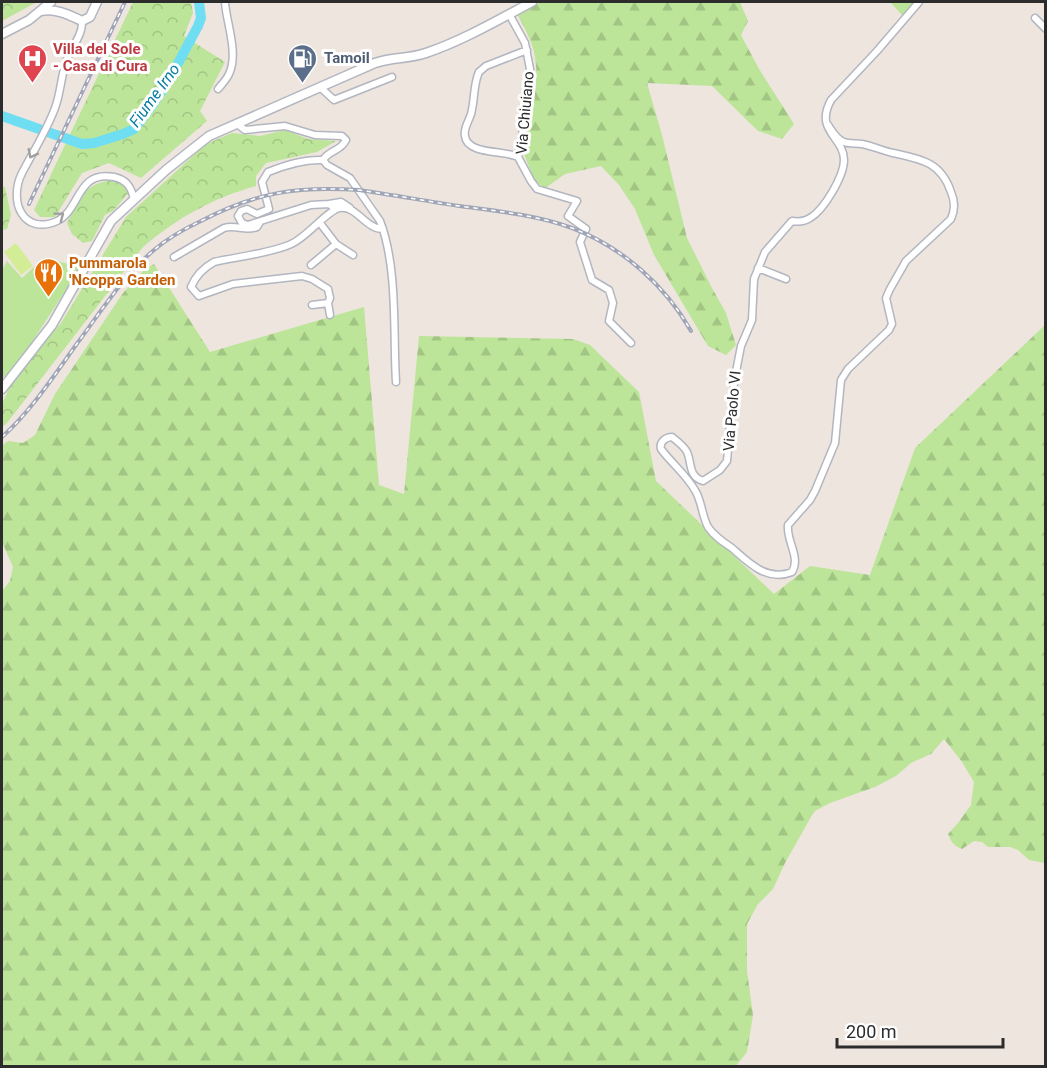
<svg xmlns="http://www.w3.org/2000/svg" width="1047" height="1068" viewBox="0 0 1047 1068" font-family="Roboto,sans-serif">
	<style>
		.grass { fill: #bce599 }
		.forest { fill: url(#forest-firs) }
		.park { fill: url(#park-crowns) }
		.pitch { fill: #d2ed95 }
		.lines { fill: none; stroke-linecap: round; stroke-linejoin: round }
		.river { stroke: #6fdef2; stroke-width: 10 }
		.street-casing { stroke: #b2b6c0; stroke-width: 9 }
		.secondary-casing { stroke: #b2b6c0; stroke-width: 11 }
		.street { stroke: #fff; stroke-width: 6 }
		.secondary { stroke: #fff; stroke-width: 8 }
		.rail-casing { stroke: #a0a6b7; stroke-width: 4 }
		.rail { stroke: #fff; stroke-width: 1.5; stroke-dasharray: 4.5; stroke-linecap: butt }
		.oneway { stroke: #a0a0a0 }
		.labels { text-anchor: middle; stroke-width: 6; stroke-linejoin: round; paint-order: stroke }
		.health-label { font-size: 15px; font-weight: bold; fill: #be3a42; stroke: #fff; text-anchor: start }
		.service-label { font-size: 15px; font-weight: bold; fill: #4e5e75; stroke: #fff; text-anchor: start }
		.street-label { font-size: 15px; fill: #2c2c2c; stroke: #fff }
		.food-label { font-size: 15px; font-weight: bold; fill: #c56008; stroke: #fff; text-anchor: start }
		.water-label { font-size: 16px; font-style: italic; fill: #0a7fa2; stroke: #fff }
	</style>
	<defs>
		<pattern id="forest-firs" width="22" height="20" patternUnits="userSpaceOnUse" patternTransform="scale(1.5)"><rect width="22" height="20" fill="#bce599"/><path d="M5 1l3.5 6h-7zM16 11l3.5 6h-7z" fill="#a2c584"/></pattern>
		<pattern id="park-crowns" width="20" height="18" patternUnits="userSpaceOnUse" patternTransform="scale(1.5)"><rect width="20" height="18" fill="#bce599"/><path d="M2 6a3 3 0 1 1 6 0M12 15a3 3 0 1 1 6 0" fill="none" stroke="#a2c584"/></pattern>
	</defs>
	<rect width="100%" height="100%" fill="#eee5de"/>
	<!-- grass -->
	<path class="grass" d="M890,2H915L903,16Z
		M44,258L81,267L17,365L2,379V270L7,261L22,278Z"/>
	<!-- forest -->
	<path class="forest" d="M541,2H740L748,21L741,35L759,69L794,124L782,139L758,131L712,86L647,83L662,135L687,238L712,288L726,313L736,345L726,355L708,346L654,255L635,209L619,185L601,166L565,174L544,189L533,177L522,149C531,121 541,82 534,52C531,39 523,25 517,13Z
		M154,264L210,352L364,307L379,485L404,494L419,336L573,339L590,345L639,392L656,481L774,594L810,566L870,575L915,448L1045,325V863L1029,860L1018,850L1010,847H988L982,842L974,841L962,849C954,846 951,842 948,834L958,823L971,805L974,782L962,762L944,739L931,754L911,763L896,776L875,787L830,803L815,811L811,817L785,863L773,889L758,904L747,924V971L753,1015L747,1052L736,1066H2V591L10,581L13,567L2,542V446L8,441L23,443L35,435L55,394L123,293L143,271Z"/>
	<!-- park -->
	<path class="park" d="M2,2H37L2,21Z
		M133,2H191L193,13L184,36L225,62L200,111L207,121L141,178L109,163L82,173L55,217H40L34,210Z
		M285,130L308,139L336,141L317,152L266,163L256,176V186C213,198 177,218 143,247L7,423L2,427V404L15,376L61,323L126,217L206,144L232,133L260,136Z
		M113,180L124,184L130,191L113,211L105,215L92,241L83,243L72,234L67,223C81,199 82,184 113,180Z
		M2,187H5L11,215L7,229L2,230Z"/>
	<!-- pitch -->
	<path class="pitch" d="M16,243L33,266L21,275L4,252Z"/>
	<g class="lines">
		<!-- river -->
		<path class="river" d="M2,116L82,144L94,143L123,134L134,129L153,104L169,80L198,26L201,18L199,2"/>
		<defs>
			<path id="street" d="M509,14L525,43L530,69L528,102L518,157L531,181L537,189L577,201L568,216L586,229L580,242L592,280L609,290L613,303L609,321L631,343
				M1035,18L1046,29
				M82,21C83,35 72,46 67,59C61,75 61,92 55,108C47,130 33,152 22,173C8,201 23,236 57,221C81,210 76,170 114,177C127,180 131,187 134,199
				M321,88L334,100L392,77
				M218,89C222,84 227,79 229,74C239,53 226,22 225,2
				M237,124L245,130L285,126L315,135L342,136L346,140C341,151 329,150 323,160L327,165L350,178L380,221C398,267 393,333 396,382
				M828,125C832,131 837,140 844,142C849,144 856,143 862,144C873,146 883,151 893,153C921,159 941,162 951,192C955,201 955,210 951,219L906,261L890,289L886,298L892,324L889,330L848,369L841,380L835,443L815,491L810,500L788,525C786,541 801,557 792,572C767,582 749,563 732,548C723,542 714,536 708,527C702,516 702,503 696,492C687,475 672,464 661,449C659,442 666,437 672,437C677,441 684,446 687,452C692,463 688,476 703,481L720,470L727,461L734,382L741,346L752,320L754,279L765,252L792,221C798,222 804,222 810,218C824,210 844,176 844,160C844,137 814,131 831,100L877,51L919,2
				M518,157C505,150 467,155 465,136C463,129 469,121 471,114C475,100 473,85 479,72L486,66L527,50
				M323,160C304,159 285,165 268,172L262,182L269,209L257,214L247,209L241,211L238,216L242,223L248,225L311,205L329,204L335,209
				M329,204L341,202L350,208
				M320,223L336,244L353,255
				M174,257L224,228C236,224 245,232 257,227L260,222
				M311,265L336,244
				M758,268L786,279
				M328,303L330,315
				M312,305L328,303L330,298L328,289L312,279L302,276L233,284L199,296L191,287C196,275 203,268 214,262C236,257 272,253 291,244C306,238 327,211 339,208C357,205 365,229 383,229"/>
			<path id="secondary" d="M41,11C56,8 69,15 82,21L90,17L97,2
				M2,34L29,20L51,2
				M2,389L52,325L111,221L166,170L209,136L375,63C392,57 409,59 426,53C462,41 498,20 532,2"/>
		</defs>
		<!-- street casing -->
		<use href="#street" class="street-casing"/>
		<!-- secondary casing -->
		<use href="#secondary" class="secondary-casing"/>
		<!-- street -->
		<use href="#street" class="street"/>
		<!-- secondary -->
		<use href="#secondary" class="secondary"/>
		<defs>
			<path id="rail" d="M29,204L125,2
				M2,437C31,411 53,377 76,345C100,313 123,276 154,250C168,238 184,229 201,221C257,192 297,186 359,190C393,195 426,201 459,206C497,211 536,215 572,228C622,247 665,285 691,331"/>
		</defs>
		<!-- rail casing -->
		<use href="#rail" class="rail-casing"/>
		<!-- rail -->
		<use href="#rail" class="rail"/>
	</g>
	<!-- one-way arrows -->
	<defs><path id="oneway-chevron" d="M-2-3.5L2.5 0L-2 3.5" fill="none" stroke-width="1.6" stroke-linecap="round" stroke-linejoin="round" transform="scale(1.5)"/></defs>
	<g class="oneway">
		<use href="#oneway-chevron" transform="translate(32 154) rotate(117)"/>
		<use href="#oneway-chevron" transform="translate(60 216) rotate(-37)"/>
	</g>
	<!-- icons -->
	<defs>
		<symbol id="hospital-pin" viewBox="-11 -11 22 30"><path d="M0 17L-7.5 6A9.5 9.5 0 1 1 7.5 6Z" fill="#e0444e" stroke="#fff"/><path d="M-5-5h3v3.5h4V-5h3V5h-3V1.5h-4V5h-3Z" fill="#fff"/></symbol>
		<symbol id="fuel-pin" viewBox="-11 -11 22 30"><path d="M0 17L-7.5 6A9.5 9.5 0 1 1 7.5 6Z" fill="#5c6f8a" stroke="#fff"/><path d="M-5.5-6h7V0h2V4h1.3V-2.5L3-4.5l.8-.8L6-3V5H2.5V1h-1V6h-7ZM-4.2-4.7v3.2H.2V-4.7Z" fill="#fff"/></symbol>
		<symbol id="restaurant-pin" viewBox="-11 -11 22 30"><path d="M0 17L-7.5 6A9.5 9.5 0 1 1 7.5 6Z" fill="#e8710a" stroke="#fff"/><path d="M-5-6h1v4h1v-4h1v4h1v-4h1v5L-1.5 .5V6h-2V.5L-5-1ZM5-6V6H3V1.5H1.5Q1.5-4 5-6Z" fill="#fff"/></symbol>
	</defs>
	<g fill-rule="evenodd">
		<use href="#hospital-pin" x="16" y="42" width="33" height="45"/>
		<use href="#fuel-pin" x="286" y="42" width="33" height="45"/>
		<use href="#restaurant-pin" x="32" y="256" width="33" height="45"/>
	</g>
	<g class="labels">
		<!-- health labels -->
		<g class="health-label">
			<text x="53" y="54">Villa del Sole<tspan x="53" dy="17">- Casa di Cura</tspan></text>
		</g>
		<!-- service labels -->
		<g class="service-label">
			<text x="324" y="63">Tamoil</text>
		</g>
		<!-- street labels -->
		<g class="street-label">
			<text transform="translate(525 113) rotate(-85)" y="5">Via Chiuiano</text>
			<text transform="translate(732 411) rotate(-85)" y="5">Via Paolo VI</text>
		</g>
		<!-- food labels -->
		<g class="food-label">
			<text x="69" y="268">Pummarola<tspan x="69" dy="17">'Ncoppa Garden</tspan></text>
		</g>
		<!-- water labels -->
		<g class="water-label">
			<text transform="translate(154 95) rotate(-54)" y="6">Fiume Irno</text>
		</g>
	</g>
	<!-- border -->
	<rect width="1047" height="1068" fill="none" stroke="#2c2c2c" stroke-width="6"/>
	<!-- scale -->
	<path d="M837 1038v9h166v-9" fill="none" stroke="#2c2c2c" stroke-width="3"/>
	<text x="846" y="1038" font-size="18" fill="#2c2c2c" stroke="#ffffff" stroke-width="4.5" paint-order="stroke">200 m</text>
</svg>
